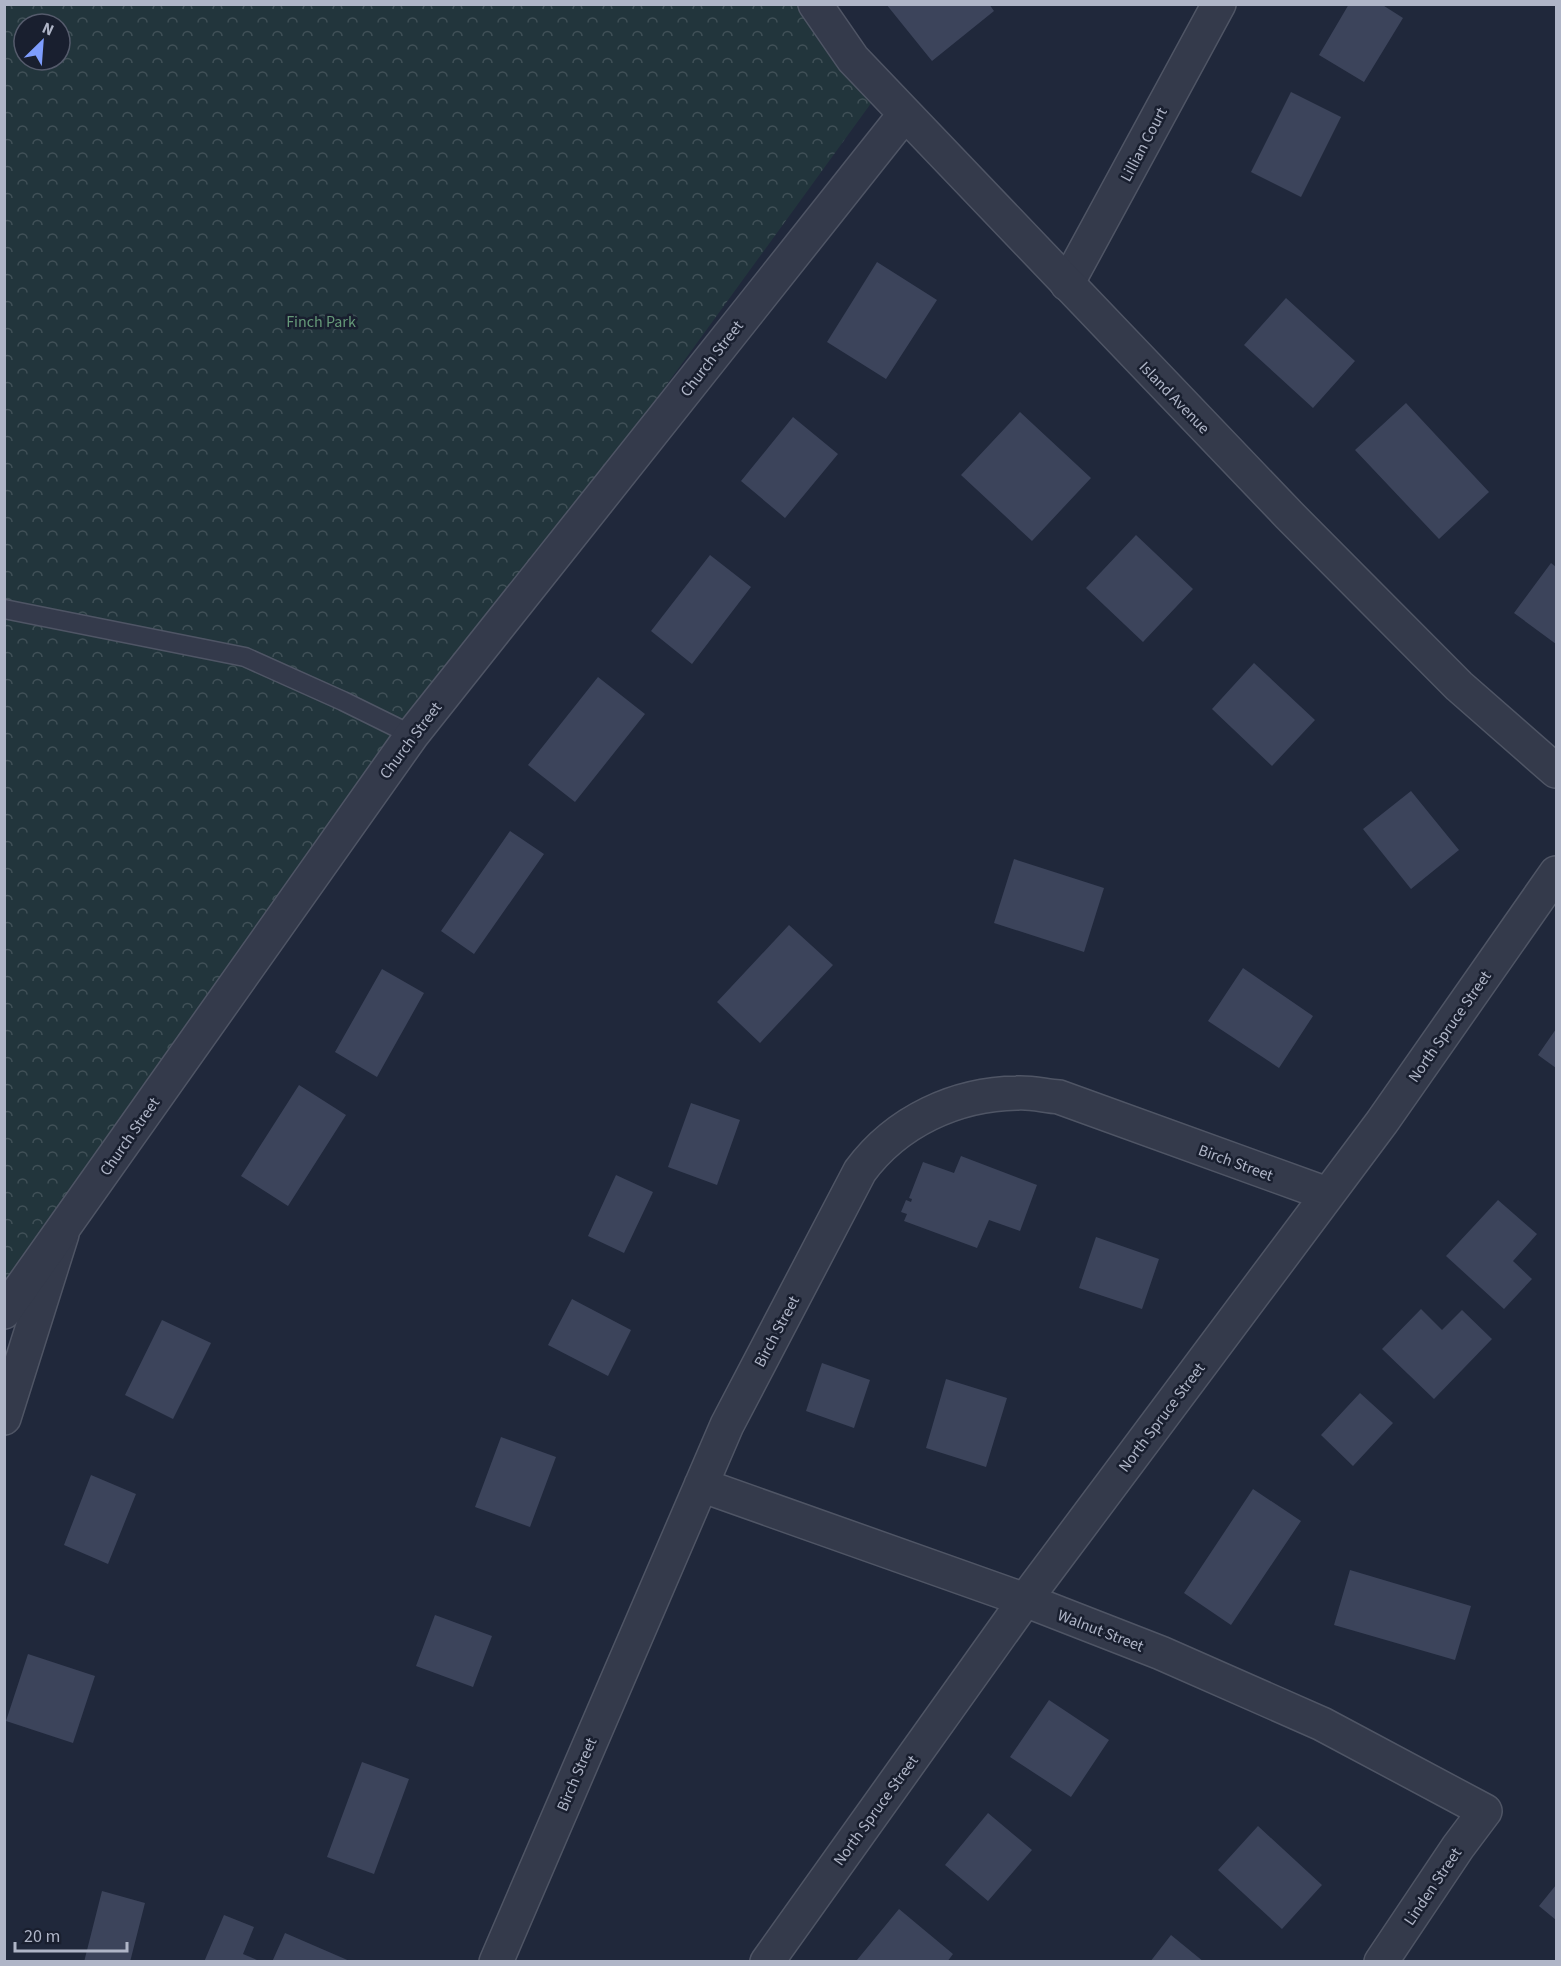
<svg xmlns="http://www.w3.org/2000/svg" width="1561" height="1966" viewBox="0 0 1561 1966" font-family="'Source Sans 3',sans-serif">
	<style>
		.park { fill: url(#park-crowns); fill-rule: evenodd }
		.building { fill: #3c445b }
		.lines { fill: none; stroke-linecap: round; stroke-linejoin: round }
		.service-casing { stroke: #4f5565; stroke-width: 21 }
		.minor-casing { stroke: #4f5565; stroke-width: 36 }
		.tertiary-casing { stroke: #4f5565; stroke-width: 36 }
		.service { stroke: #343a4b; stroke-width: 18 }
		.minor { stroke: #343a4b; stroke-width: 33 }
		.tertiary { stroke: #343a4b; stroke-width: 33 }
		.labels { text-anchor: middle; stroke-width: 5; stroke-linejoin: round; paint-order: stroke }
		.street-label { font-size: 16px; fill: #afb5c7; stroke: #191f2f }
		.park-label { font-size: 16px; fill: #659978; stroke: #191f2f }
	</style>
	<defs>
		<pattern id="park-crowns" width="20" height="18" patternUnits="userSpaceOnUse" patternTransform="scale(1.5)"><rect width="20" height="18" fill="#22353c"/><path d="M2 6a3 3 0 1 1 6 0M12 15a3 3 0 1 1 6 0" fill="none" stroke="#405057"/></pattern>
	</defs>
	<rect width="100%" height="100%" fill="#20283b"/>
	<!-- park -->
	<path class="park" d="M5,5H823L877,95L5,1296ZM24,24H60V60H24Z"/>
	<!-- building -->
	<path class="building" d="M886,4H989L994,11L932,61Z
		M1349,4H1381L1403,18L1364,82L1319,55Z
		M1291,92L1341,117L1301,197L1251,172Z
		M877,262L937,300L886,379L827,342Z
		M1286,298L1355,361L1313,408L1244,345Z
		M1406,403L1489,492L1439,539L1355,450Z
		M1020,412L1091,478L1032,541L961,475Z
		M793,417L838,454L785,518L741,481Z
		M1136,535L1193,589L1143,642L1086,588Z
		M710,555L751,587L692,664L651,631Z
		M1551,563L1556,567V644L1514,613Z
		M1254,663L1315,720L1272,766L1212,709Z
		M598,677L645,714L575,802L528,765Z
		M1411,791L1459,850L1411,889L1363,829Z
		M510,831L544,854L474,954L441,931Z
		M1014,859L1104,888L1084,952L994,923Z
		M789,925L833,965L760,1043L717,1002Z
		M1243,968L1313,1016L1279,1068L1208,1021Z
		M382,969L424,993L377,1077L335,1052Z
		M1556,1029V1068L1538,1055Z
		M299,1085L346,1115L288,1206L241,1176Z
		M691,1103L740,1120L717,1185L668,1167Z
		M961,1156L1037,1185L1020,1231L989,1220L977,1248L904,1221L907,1214L901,1212L906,1200L911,1202L912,1199L909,1198L923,1162L954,1173Z
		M616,1175L653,1192L624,1253L588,1236Z
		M1498,1200L1537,1234L1513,1261L1532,1279L1504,1309L1446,1256Z
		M1096,1237L1159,1259L1142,1309L1079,1288Z
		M572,1299L631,1330L608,1376L548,1345Z
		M1421,1309L1442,1330L1462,1310L1492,1339L1434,1399L1382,1349Z
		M162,1320L211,1343L173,1419L125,1395Z
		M822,1363L870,1380L854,1428L806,1411Z
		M946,1379L1007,1398L986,1467L926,1448Z
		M1360,1393L1393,1423L1353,1466L1321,1435Z
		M501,1437L556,1457L530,1527L475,1507Z
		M91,1475L136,1494L108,1564L64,1545Z
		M1253,1489L1301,1521L1231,1625L1184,1593Z
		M1350,1570L1471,1606L1455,1660L1334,1625Z
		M435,1615L492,1636L473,1687L416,1666Z
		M28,1654L95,1676L73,1743L6,1721Z
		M1049,1700L1109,1740L1071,1797L1010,1757Z
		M362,1762L409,1779L374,1874L327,1857Z
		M988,1813L1032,1850L988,1901L945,1865Z
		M1258,1826L1322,1885L1282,1929L1218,1870Z
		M1556,1885V1920L1539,1906Z
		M102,1891L145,1903L130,1962H84Z
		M899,1909L953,1954L947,1962H859L857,1960Z
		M224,1915L254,1927L243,1954L262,1962H204Z
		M285,1933L352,1962H272Z
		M1171,1935L1204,1962H1150Z"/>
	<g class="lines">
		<defs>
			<path id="service" d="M4,609L245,657L343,701L412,735"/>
			<path id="minor" d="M1067,284L1219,4
				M4,1418L62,1234
				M701,1485L1025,1600L1161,1653L1322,1724L1485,1811L1458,1847L1381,1962
				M496,1962L727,1425L860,1171C897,1121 956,1094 1017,1093C1031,1092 1045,1096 1059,1097L1327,1194
				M767,1962L1025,1600L1382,1122L1556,873"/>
			<path id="tertiary" d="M815,4L853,59L1289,515L1459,686L1556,771
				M4,1312L412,735L905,114"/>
		</defs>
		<!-- service casing -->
		<use href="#service" class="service-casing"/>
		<!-- minor casing -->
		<use href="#minor" class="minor-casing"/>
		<!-- tertiary casing -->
		<use href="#tertiary" class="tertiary-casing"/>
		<!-- service -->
		<use href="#service" class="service"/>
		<!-- minor -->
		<use href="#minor" class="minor"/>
		<!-- tertiary -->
		<use href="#tertiary" class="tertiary"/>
	</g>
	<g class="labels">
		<!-- street labels -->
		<g class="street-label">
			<text transform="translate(1143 144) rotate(-62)" y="6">Lillian Court</text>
			<text transform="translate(711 358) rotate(-52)" y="6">Church Street</text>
			<text transform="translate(1175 397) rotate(46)" y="6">Island Avenue</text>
			<text transform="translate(410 740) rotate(-53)" y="6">Church Street</text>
			<text transform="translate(1449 1026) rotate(-55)" y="6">North Spruce Street</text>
			<text transform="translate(129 1136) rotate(-55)" y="6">Church Street</text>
			<text transform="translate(1236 1162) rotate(20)" y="6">Birch Street</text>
			<text transform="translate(776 1331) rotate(-62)" y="6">Birch Street</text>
			<text transform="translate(1161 1417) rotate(-53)" y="6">North Spruce Street</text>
			<text transform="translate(1101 1630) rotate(21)" y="6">Walnut Street</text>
			<text transform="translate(576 1774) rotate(-67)" y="6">Birch Street</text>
			<text transform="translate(875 1810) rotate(-54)" y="6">North Spruce Street</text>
			<text transform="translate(1432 1886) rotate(-56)" y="6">Linden Street</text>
		</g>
		<!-- park labels -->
		<g class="park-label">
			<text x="321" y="327">Finch Park</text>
		</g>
	</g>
	<!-- border -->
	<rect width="1561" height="1966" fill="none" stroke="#afb5c7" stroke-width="12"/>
	<!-- north arrow -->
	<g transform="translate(42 42) rotate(25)"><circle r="28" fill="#191f2f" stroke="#555b6c" stroke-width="1.5"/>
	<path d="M0-4.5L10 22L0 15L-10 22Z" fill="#7e9dfd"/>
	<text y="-9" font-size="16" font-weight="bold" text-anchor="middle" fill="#afb5c7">N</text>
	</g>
	<!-- scale -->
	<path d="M15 1942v9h112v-9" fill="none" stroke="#afb5c7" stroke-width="3"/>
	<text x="24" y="1942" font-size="18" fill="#afb5c7" stroke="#191f2f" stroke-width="4.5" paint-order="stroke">20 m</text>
</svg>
